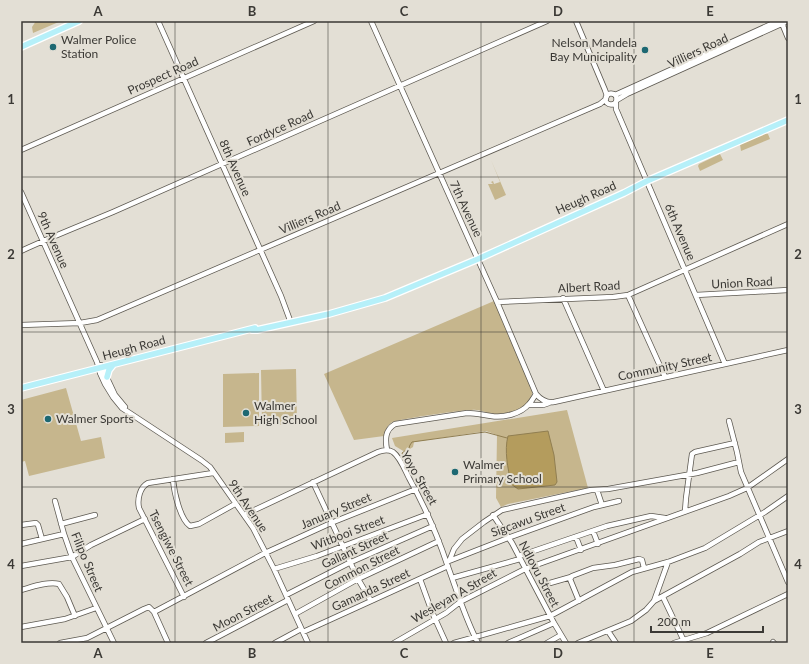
<svg xmlns="http://www.w3.org/2000/svg" width="809" height="664" viewBox="0 0 809 664" font-family="Lato,sans-serif">
	<style>
		.green { fill: #c6b68d }
		.water { fill: #b49c5d; stroke: #907e51 }
		.lines { fill: none; stroke-linecap: round; stroke-linejoin: round }
		.stream { stroke: #907e51; stroke-width: 1 }
		.minor-casing { stroke: #5d5951; stroke-width: 6 }
		.major-casing { stroke: #fff; stroke-width: 8 }
		.minor { stroke: #fff; stroke-width: 4.5 }
		.major { stroke: #b6f0f9; stroke-width: 5.5 }
		.grid { fill: none; stroke: #3b3935; stroke-width: 1; stroke-opacity: 0.55 }
		.poi-dot { fill: #1d6872; stroke: #e3dfd5; stroke-width: 1.5 }
		.labels { text-anchor: middle; stroke-width: 4; stroke-linejoin: round; paint-order: stroke }
		.poi-label { font-size: 12px; fill: #3b3935; stroke: #e3dfd5; text-anchor: start }
		.street-label { font-size: 12px; fill: #3b3935; stroke: #e3dfd5 }
		.neatline { fill: none; stroke: #3b3935; stroke-width: 1.5 }
		.grid-label { font-size: 13px; text-anchor: middle; font-weight: bold; fill: #3b3935 }
	</style>
	<rect width="100%" height="100%" fill="#e3dfd5"/>
	<!-- green -->
	<path class="green" d="M36,21H61L33,33L32,27Z
		M765,133L768,134L770,139L741,151L740,144Z
		M720,154L723,160L700,171L698,166L699,164Z
		M491,160L506,195L495,200L488,184H493L491,182L493,181L494,184L500,182Z
		M494,301L532,390C534,408 508,415 493,414C486,413 479,409 472,410C463,410 396,419 391,423C387,426 385,431 384,436L354,440L324,374Z
		M296,369L297,424L262,425L261,370Z
		M259,373V426L223,427V374Z
		M66,388L81,441L101,437L105,458L29,476L25,461L21,462V400Z
		M567,410L588,488L508,504L501,507L496,498L497,435L486,431L414,442L413,447L405,452L395,446L392,438Z
		M244,432V442L225,443V433Z"/>
	<!-- water -->
	<path class="water" d="M548,431L554,455L557,482L555,485L518,489L511,484C508,468 504,451 508,436Z"/>
	<g class="lines">
		<!-- stream -->
		<path class="stream" d="M409,472V470L402,453L409,448L410,445L412,442L485,432L507,438"/>
		<defs>
			<path id="minor" d="M158,21L281,296L291,323
				M371,21L497,302L536,394C541,400 546,403 554,402L788,350
				M576,21L605,90L607,96
				M781,21L788,38
				M605.5 99a5.5 5.5 0 1 1 11 0a5.5 5.5 0 1 1-11 0Z
				M615,95L778,21
				M617,100L627,94L788,21
				M616,103V109L725,364
				M21,150L314,21
				M21,192L97,362L100,373L105,384L113,397L122,408L201,460L210,467L253,528L274,569L308,643
				M21,251C51,237 82,225 113,212L547,21
				M628,295L665,377
				M696,295L788,290
				M563,298L604,391
				M497,302L613,297L628,295L788,224
				M21,325L80,323L97,320L600,104L606,99
				M101,365L115,395L125,407
				M529,405H543L549,403
				M729,421L737,452L741,472L788,582
				M387,450C385,439 385,430 395,424L467,413C476,413 483,415 491,416C503,418 521,414 529,404C532,401 534,397 536,394
				M173,479C174,492 180,519 190,526L199,524L235,504
				M313,482L358,579L371,601
				M597,490L602,505
				M55,501L64,534L72,557L114,643
				M685,511L686,498L692,454L695,452L735,443
				M244,515L378,452C383,450 388,449 393,452C400,457 405,470 409,478C424,505 437,534 447,564C457,591 465,618 478,643
				M493,515L512,543L554,623L566,643
				M61,524L95,515
				M21,525L36,523L38,525L42,539
				M593,531L598,544
				M576,537L581,550
				M21,544L64,534
				M519,556L607,526L651,516L665,518
				M450,559L454,549L462,539L484,522L502,510L591,490L608,489L697,473L739,462
				M449,561L508,538L594,507L619,501
				M21,566L72,557L91,545L145,519
				M274,569L317,556L428,514
				M452,578L520,559
				M420,579L432,612L446,643
				M550,583L571,577
				M21,590C32,587 48,581 59,584L67,597L75,616
				M286,595L349,563L433,526
				M184,597L139,508C137,499 140,487 148,483L213,473
				M663,597L683,639
				M579,601L570,579L572,576L593,568L615,565L639,559L642,560L644,568
				M654,601L740,554L759,542L788,531
				M154,612L265,553L331,523L416,489
				M295,614L358,579L439,541
				M21,627L65,619L96,608
				M608,631L616,643
				M303,632L448,566
				M773,642L774,643
				M60,643L87,638L144,609L149,607L154,612L168,643
				M206,643L288,600
				M275,643L301,629
				M394,643L446,613L460,602L525,569L729,496L747,488L788,459
				M454,643L550,616L632,572L668,562L705,548L765,512L788,496
				M508,643L554,623
				M547,643L561,635
				M578,643L631,621L646,610L654,601L668,562
				M674,643L707,633L788,594"/>
			<path id="major" d="M21,47L79,21
				M252,330H257L329,314L385,298L478,259L624,193L647,181L788,120
				M107,377L109,370L113,365
				M21,388L255,328"/>
		</defs>
		<!-- minor casing -->
		<use href="#minor" class="minor-casing"/>
		<!-- major casing -->
		<use href="#major" class="major-casing"/>
		<!-- minor -->
		<use href="#minor" class="minor"/>
		<!-- major -->
		<use href="#major" class="major"/>
	</g>
	<!-- grid -->
	<path class="grid" d="M175,21V643M328,21V643M481,21V643M634,21V643M21,177H788M21,332H788M21,487H788"/>
	<!-- markers -->
	<g class="poi-dot">
		<circle cx="53" cy="47" r="4"/>
		<circle cx="645" cy="50" r="4"/>
		<circle cx="246" cy="413" r="4"/>
		<circle cx="48" cy="419" r="4"/>
		<circle cx="455" cy="472" r="4"/>
	</g>
	<g class="labels">
		<!-- poi labels -->
		<g class="poi-label">
			<text x="61" y="44">Walmer Police<tspan x="61" dy="14">Station</tspan></text>
			<text x="637" y="47" text-anchor="end">Nelson Mandela<tspan x="637" dy="14">Bay Municipality</tspan></text>
			<text x="254" y="410">Walmer<tspan x="254" dy="14">High School</tspan></text>
			<text x="56" y="423">Walmer Sports</text>
			<text x="463" y="469">Walmer<tspan x="463" dy="14">Primary School</tspan></text>
		</g>
		<!-- street labels -->
		<g class="street-label">
			<text transform="translate(698 51) rotate(-25)" y="4">Villiers Road</text>
			<text transform="translate(163 76) rotate(-24)" y="4">Prospect Road</text>
			<text transform="translate(280 128) rotate(-24)" y="4">Fordyce Road</text>
			<text transform="translate(235 168) rotate(66)" y="4">8th Avenue</text>
			<text transform="translate(586 198) rotate(-24)" y="4">Heugh Road</text>
			<text transform="translate(466 209) rotate(65)" y="4">7th Avenue</text>
			<text transform="translate(310 218) rotate(-23)" y="4">Villiers Road</text>
			<text transform="translate(680 232) rotate(67)" y="4">6th Avenue</text>
			<text transform="translate(53 240) rotate(66)" y="4">9th Avenue</text>
			<text transform="translate(742 283) rotate(-3)" y="4">Union Road</text>
			<text transform="translate(589 287) rotate(-3)" y="4">Albert Road</text>
			<text transform="translate(134 348) rotate(-15)" y="4">Heugh Road</text>
			<text transform="translate(665 367) rotate(-12)" y="4">Community Street</text>
			<text transform="translate(419 478) rotate(60)" y="4">Yoyo Street</text>
			<text transform="translate(248 506) rotate(56)" y="4">9th Avenue</text>
			<text transform="translate(336 511) rotate(-23)" y="4">January Street</text>
			<text transform="translate(528 520) rotate(-20)" y="4">Sigcawu Street</text>
			<text transform="translate(348 533) rotate(-21)" y="4">Witbooi Street</text>
			<text transform="translate(171 548) rotate(63)" y="4">Tsengiwe Street</text>
			<text transform="translate(355 550) rotate(-25)" y="4">Gallant Street</text>
			<text transform="translate(87 562) rotate(67)" y="4">Filipo Street</text>
			<text transform="translate(362 568) rotate(-27)" y="4">Common Street</text>
			<text transform="translate(539 574) rotate(62)" y="4">Ndlovu Street</text>
			<text transform="translate(371 590) rotate(-25)" y="4">Gamanda Street</text>
			<text transform="translate(454 596) rotate(-30)" y="4">Wesleyan A Street</text>
			<text transform="translate(243 613) rotate(-28)" y="4">Moon Street</text>
		</g>
	</g>
	<!-- border -->
	<rect width="809" height="664" fill="none" stroke="#e3dfd5" stroke-width="44"/>
	<!-- scale -->
	<path d="M651 626v6h112v-6" fill="none" stroke="#3b3935" stroke-width="2"/>
	<text x="657" y="626" font-size="12" fill="#3b3935" stroke="#e3dfd5" stroke-width="3" paint-order="stroke">200 m</text>
	<rect x="22" y="22" width="765" height="620" class="neatline"/>
	<g class="grid-label">
		<text x="98" y="16">A</text>
		<text x="252" y="16">B</text>
		<text x="404" y="16">C</text>
		<text x="558" y="16">D</text>
		<text x="710" y="16">E</text>
		<text x="11" y="104">1</text>
		<text x="798" y="104">1</text>
		<text x="11" y="259">2</text>
		<text x="798" y="259">2</text>
		<text x="11" y="414">3</text>
		<text x="798" y="414">3</text>
		<text x="11" y="569">4</text>
		<text x="798" y="569">4</text>
		<text x="98" y="658">A</text>
		<text x="252" y="658">B</text>
		<text x="404" y="658">C</text>
		<text x="558" y="658">D</text>
		<text x="710" y="658">E</text>
	</g>
</svg>
